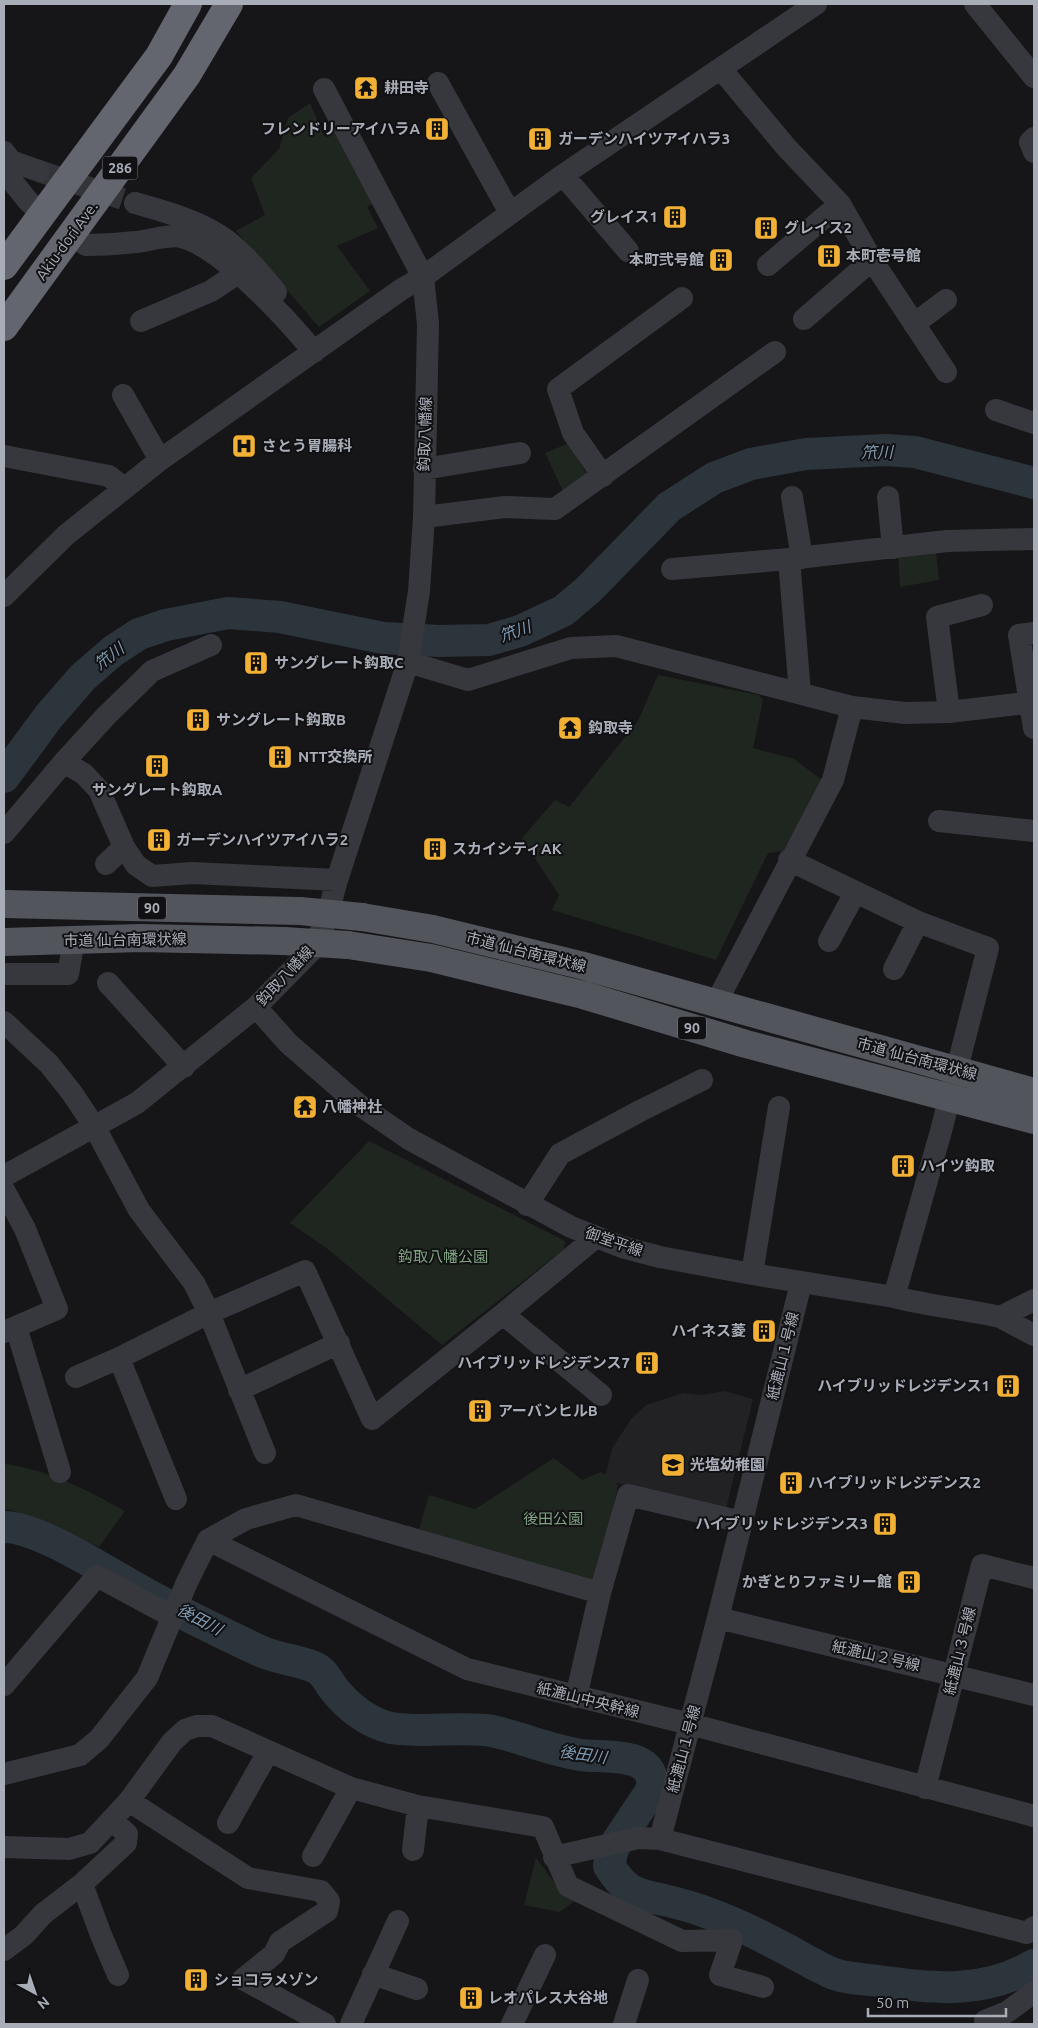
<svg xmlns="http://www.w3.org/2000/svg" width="1038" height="2028" viewBox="0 0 1038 2028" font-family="Ubuntu,'Noto Sans JP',sans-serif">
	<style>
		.built { fill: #222225 }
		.green { fill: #1e261f }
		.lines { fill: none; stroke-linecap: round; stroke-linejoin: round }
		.river { stroke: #2c353c; stroke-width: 32 }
		.minor-tunnel { stroke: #333438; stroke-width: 22; stroke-dasharray: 22 11; stroke-linecap: butt }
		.minor { stroke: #37383d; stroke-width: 22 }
		.major { stroke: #53555c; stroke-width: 28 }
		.highway { stroke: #63666e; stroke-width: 28 }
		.major-bridge { stroke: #53555c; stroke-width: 28 }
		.labels { text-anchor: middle; stroke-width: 4; stroke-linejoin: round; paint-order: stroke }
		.shield { fill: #111113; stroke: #7b7e86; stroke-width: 1 }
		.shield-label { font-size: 14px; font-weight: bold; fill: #a8adb8 }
		.poi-label { font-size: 15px; font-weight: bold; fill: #a8adb8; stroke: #111113; text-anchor: start }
		.street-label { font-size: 15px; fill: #a8adb8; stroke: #111113 }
		.park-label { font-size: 15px; fill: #7fa381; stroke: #111113 }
		.water-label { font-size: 16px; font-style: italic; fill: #7f9bb3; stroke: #111113 }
	</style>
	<rect width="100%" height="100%" fill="#161618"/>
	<!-- built -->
	<path class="built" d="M725,1391L753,1399L726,1509L604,1480L612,1449L631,1419L646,1405L683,1393L701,1395Z"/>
	<!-- green -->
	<path class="green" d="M310,103L324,136L338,131L374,203L367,207L378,228L337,246L370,291L319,327L236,231L265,215L251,178L279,149L288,118Z
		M569,443L588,476L563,491L545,453Z
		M936,552L939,580L900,587L898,555Z
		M658,675L759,695L763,700L753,748L794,759L822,780L783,851L768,853L716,960L552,910L559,895L522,838L555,800L569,807L638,721Z
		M369,1141L565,1241L564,1249L442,1345L329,1250L290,1223Z
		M554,1458L582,1480L601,1472L618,1485L597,1582L418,1533L429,1495L475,1509Z
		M4,1464C47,1469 87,1490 125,1511L99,1547L43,1522L8,1509L4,1511Z
		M536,1858L558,1887L577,1899L560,1912L524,1905Z"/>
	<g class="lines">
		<!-- river -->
		<path class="river" d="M4,777L49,716L83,677L113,651L139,634L166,625L228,613L280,617L383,638L439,641L489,640L520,631L563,611L588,590L669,507L714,478L751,464L806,454L886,450L915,452L1034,483
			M4,1527C39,1526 116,1578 150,1596C185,1615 222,1633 258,1650C276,1659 299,1660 316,1668C324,1672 328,1681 333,1688C347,1706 368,1723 391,1728C422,1733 454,1727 485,1730C496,1731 508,1735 518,1738C539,1745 559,1751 580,1755C597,1757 626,1755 640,1763C651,1769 654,1779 651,1791L613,1848L609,1866C628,1895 637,1894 668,1901C681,1904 695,1908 708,1913C734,1922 759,1935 784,1948C801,1957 817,1967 834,1974C849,1979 864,1979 879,1981C935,1989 983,1994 1034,1965"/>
		<!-- minor-tunnel -->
		<path class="minor-tunnel" d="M39,171L135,203"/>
		<!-- minor -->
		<path class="minor" d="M975,4L1034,77
			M721,69L786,147L840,204L872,260L946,372
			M438,83L510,213
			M1034,138L1030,142L1034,152
			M4,152L11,161L39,171
			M4,171L28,201L43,215
			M563,175L628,251
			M135,203C163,211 193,219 219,235C240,248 260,273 276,292
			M72,235L86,245C102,245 119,244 136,242C147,241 171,234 181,237C220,246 288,320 314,352
			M768,265L840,204
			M804,319L872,260
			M141,321L211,291L238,273
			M914,324L946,300
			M123,395L160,460
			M996,410L1034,423
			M4,456L109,476L124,488
			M424,469L520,453
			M603,476L573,433L558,389L682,298
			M792,497L802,558
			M888,497L893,548
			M424,517L505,507L555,509L775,352
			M789,559L800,693
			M672,569L789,559L947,541L1034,539
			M4,596L66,535L160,460L402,289L423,277L563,175L816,4
			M1034,633L1019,635L1034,728
			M408,662L468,680L571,648L616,646L852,707L905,713L949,712L1034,702
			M949,712L937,617L982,605
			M939,821L1034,831
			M4,833L64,762
			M124,847L136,865L152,876L192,873L337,880
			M789,860L918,922L988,948L941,1131L894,1297
			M106,864L124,847L99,790L84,774L64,762L106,716L152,671L211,645
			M829,941L855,893
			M894,969L918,922
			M4,974H68L74,940
			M108,983L184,1067
			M716,1003L833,780L852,707
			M256,1007L288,1043L358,1104L409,1139L571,1227L622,1247L660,1257L752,1274L894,1297C929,1306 965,1309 1000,1317L1034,1300
			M4,1022L49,1064L72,1093L94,1126L139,1210L194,1283L209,1313L265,1453
			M4,1176L137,1103L256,1007L311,951L326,921L337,880L408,662L419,591L424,517L428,324L423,277L324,89
			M4,1190L25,1229L57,1309L4,1332
			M527,1205L560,1154L640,1111L702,1080
			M752,1274L779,1107
			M801,1283L718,1618L660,1839L1027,1933L1034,1927
			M503,1314L601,1395
			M1000,1317L1034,1335
			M16,1327L60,1472
			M119,1358L176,1499
			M76,1377L119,1358L209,1313L305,1271L372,1419L503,1314L596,1237
			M239,1390L339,1343
			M208,1540L246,1519L296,1505L600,1593
			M718,1618L1034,1695
			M4,1685L97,1576L173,1617
			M576,1697L600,1593L628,1495L742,1522
			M4,1774L80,1755L99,1739L147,1678L187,1582L208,1540L467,1669L690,1724L1034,1816
			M925,1788L982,1565L1034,1578
			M129,1801L248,1878L321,1891L329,1901L327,1911L280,1942L274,1954L243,1979L325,2024
			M228,1823L268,1752
			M4,1847L69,1849L90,1843L129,1801L172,1742L185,1730L197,1726H212L351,1788L418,1806L543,1827L568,1886L682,1941L732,1940L720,1975L763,1987
			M413,1850L418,1806
			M313,1856L351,1788
			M554,1857L638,1838L660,1839
			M82,1884L101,1935L118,1975
			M4,1950L24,1935L43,1914L82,1884L126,1843L127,1834L112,1820
			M373,1974L417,1989
			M351,2024L398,1921
			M512,2024L545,1955
			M624,2024L638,1980
			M988,2024L985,2021L1007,2012L1034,1992"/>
		<!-- major -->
		<path class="major" d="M4,904L300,911
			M362,917L433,929L580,965L1034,1092
			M4,942L141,938L284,941
			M348,945L431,958L583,995L746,1044L1034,1120"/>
		<!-- highway -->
		<path class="highway" d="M4,266L159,56L188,4
			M4,327L187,75L229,4"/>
		<!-- major-bridge -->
		<path class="major-bridge" d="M300,911L362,917
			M284,941L348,945"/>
	</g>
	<!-- icons -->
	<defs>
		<symbol id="temple-square" viewBox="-11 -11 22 22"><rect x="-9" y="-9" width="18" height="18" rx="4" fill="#f2b134" stroke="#111113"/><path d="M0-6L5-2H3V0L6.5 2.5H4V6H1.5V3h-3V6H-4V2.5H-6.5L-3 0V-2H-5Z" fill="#111"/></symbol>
		<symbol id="building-square" viewBox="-11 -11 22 22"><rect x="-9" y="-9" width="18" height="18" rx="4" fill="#f2b134" stroke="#111113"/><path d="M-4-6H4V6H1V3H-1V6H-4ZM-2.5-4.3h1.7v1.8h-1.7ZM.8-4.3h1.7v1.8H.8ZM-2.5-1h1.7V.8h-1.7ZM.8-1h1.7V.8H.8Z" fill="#111"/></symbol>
		<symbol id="hospital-square" viewBox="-11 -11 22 22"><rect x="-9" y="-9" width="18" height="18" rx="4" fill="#f2b134" stroke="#111113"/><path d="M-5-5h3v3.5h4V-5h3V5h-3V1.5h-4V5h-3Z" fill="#111"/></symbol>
		<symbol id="school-square" viewBox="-11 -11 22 22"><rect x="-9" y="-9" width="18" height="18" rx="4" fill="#f2b134" stroke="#111113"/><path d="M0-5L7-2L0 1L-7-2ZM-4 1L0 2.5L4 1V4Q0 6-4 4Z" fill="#111"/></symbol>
	</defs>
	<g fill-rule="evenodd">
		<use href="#temple-square" x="352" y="74" width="28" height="28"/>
		<use href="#building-square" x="423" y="115" width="28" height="28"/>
		<use href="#building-square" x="526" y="125" width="28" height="28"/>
		<use href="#building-square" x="661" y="203" width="28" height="28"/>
		<use href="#building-square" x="752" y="214" width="28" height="28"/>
		<use href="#building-square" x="815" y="242" width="28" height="28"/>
		<use href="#building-square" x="707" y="246" width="28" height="28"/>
		<use href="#hospital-square" x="230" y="432" width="28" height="28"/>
		<use href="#building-square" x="242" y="649" width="28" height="28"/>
		<use href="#building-square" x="184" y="706" width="28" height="28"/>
		<use href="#temple-square" x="556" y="714" width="28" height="28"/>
		<use href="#building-square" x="266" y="743" width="28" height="28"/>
		<use href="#building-square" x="143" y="752" width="28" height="28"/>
		<use href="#building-square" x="145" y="826" width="28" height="28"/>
		<use href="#building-square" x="421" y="835" width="28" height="28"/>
		<use href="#temple-square" x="291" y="1093" width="28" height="28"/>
		<use href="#building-square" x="889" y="1152" width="28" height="28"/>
		<use href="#building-square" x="750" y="1317" width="28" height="28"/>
		<use href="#building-square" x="633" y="1349" width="28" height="28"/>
		<use href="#building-square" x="994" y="1372" width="28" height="28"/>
		<use href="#building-square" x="466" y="1397" width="28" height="28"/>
		<use href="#school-square" x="659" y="1451" width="28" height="28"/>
		<use href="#building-square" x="777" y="1469" width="28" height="28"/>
		<use href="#building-square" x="871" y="1510" width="28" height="28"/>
		<use href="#building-square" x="895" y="1568" width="28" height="28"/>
		<use href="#building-square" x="182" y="1966" width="28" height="28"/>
		<use href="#building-square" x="457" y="1984" width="28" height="28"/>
	</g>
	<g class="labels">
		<!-- shield labels -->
		<g class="shield">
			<rect x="102.5" y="156.5" width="35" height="23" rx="4"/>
			<rect x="138" y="896.5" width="28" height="23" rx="4"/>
			<rect x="678" y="1016.5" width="28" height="23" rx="4"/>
		</g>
		<g class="shield-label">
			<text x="120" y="173">286</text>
			<text x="152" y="913">90</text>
			<text x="692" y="1033">90</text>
		</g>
		<!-- poi labels -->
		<g class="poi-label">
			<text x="384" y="93">耕田寺</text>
			<text x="420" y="134" text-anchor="end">フレンドリーアイハラA</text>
			<text x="558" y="144">ガーデンハイツアイハラ3</text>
			<text x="658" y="222" text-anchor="end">グレイス1</text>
			<text x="784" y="233">グレイス2</text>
			<text x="846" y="261">本町壱号館</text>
			<text x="704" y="265" text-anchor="end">本町弐号館</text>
			<text x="262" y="451">さとう胃腸科</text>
			<text x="274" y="668">サングレート鈎取C</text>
			<text x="216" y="725">サングレート鈎取B</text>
			<text x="588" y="733">鈎取寺</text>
			<text x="298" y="762">NTT交換所</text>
			<text x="157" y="795" text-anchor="middle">サングレート鈎取A</text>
			<text x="176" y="845">ガーデンハイツアイハラ2</text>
			<text x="452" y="854">スカイシティAK</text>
			<text x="322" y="1112">八幡神社</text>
			<text x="920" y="1171">ハイツ鈎取</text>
			<text x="746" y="1336" text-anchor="end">ハイネス菱</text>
			<text x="630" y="1368" text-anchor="end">ハイブリッドレジデンス7</text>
			<text x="990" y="1391" text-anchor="end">ハイブリッドレジデンス1</text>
			<text x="498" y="1416">アーバンヒルB</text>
			<text x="690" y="1470">光塩幼稚園</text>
			<text x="808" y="1488">ハイブリッドレジデンス2</text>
			<text x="868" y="1529" text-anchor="end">ハイブリッドレジデンス3</text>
			<text x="892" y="1587" text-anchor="end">かぎとりファミリー館</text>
			<text x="214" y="1985">ショコラメゾン</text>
			<text x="488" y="2003">レオパレス大谷地</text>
		</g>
		<!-- street labels -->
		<g class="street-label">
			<text transform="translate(67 241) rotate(-54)" y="5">Akiu-dori Ave.</text>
			<text transform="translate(425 434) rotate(-88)" y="5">鈎取八幡線</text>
			<text transform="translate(125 940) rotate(-1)" y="5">市道 仙台南環状線</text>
			<text transform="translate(526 952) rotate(14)" y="5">市道 仙台南環状線</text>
			<text transform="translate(285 976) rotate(-47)" y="5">鈎取八幡線</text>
			<text transform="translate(917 1059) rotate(15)" y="5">市道 仙台南環状線</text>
			<text transform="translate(614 1242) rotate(19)" y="5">御堂平線</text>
			<text transform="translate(783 1356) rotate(-76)" y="5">紙漉山１号線</text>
			<text transform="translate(960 1651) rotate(-76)" y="5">紙漉山３号線</text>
			<text transform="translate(876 1656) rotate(13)" y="5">紙漉山２号線</text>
			<text transform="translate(588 1700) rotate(14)" y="5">紙漉山中央幹線</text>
			<text transform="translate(684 1749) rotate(-75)" y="5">紙漉山１号線</text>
		</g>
		<!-- park labels -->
		<g class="park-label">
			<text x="443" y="1262">鈎取八幡公園</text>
			<text x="553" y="1524">後田公園</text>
		</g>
		<!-- water labels -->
		<g class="water-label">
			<text transform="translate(877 452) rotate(-1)" y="6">笊川</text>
			<text transform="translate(515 631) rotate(-20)" y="6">笊川</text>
			<text transform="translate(109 656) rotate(-37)" y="6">笊川</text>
			<text transform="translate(200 1619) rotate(28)" y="6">後田川</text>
			<text transform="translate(583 1754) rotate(8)" y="6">後田川</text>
		</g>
	</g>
	<!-- border -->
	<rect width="1038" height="2028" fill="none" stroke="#a8adb8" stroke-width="10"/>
	<!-- north arrow -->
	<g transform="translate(35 1993) rotate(140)" stroke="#111113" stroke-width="4" paint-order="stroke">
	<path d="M0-4L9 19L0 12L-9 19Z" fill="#a8adb8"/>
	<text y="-8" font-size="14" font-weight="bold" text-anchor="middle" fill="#a8adb8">N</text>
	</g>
	<!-- scale -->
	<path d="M868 2008v8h138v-8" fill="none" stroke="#a8adb8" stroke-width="2.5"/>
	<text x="876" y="2008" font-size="15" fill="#a8adb8" stroke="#111113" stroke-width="4" paint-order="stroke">50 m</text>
</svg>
